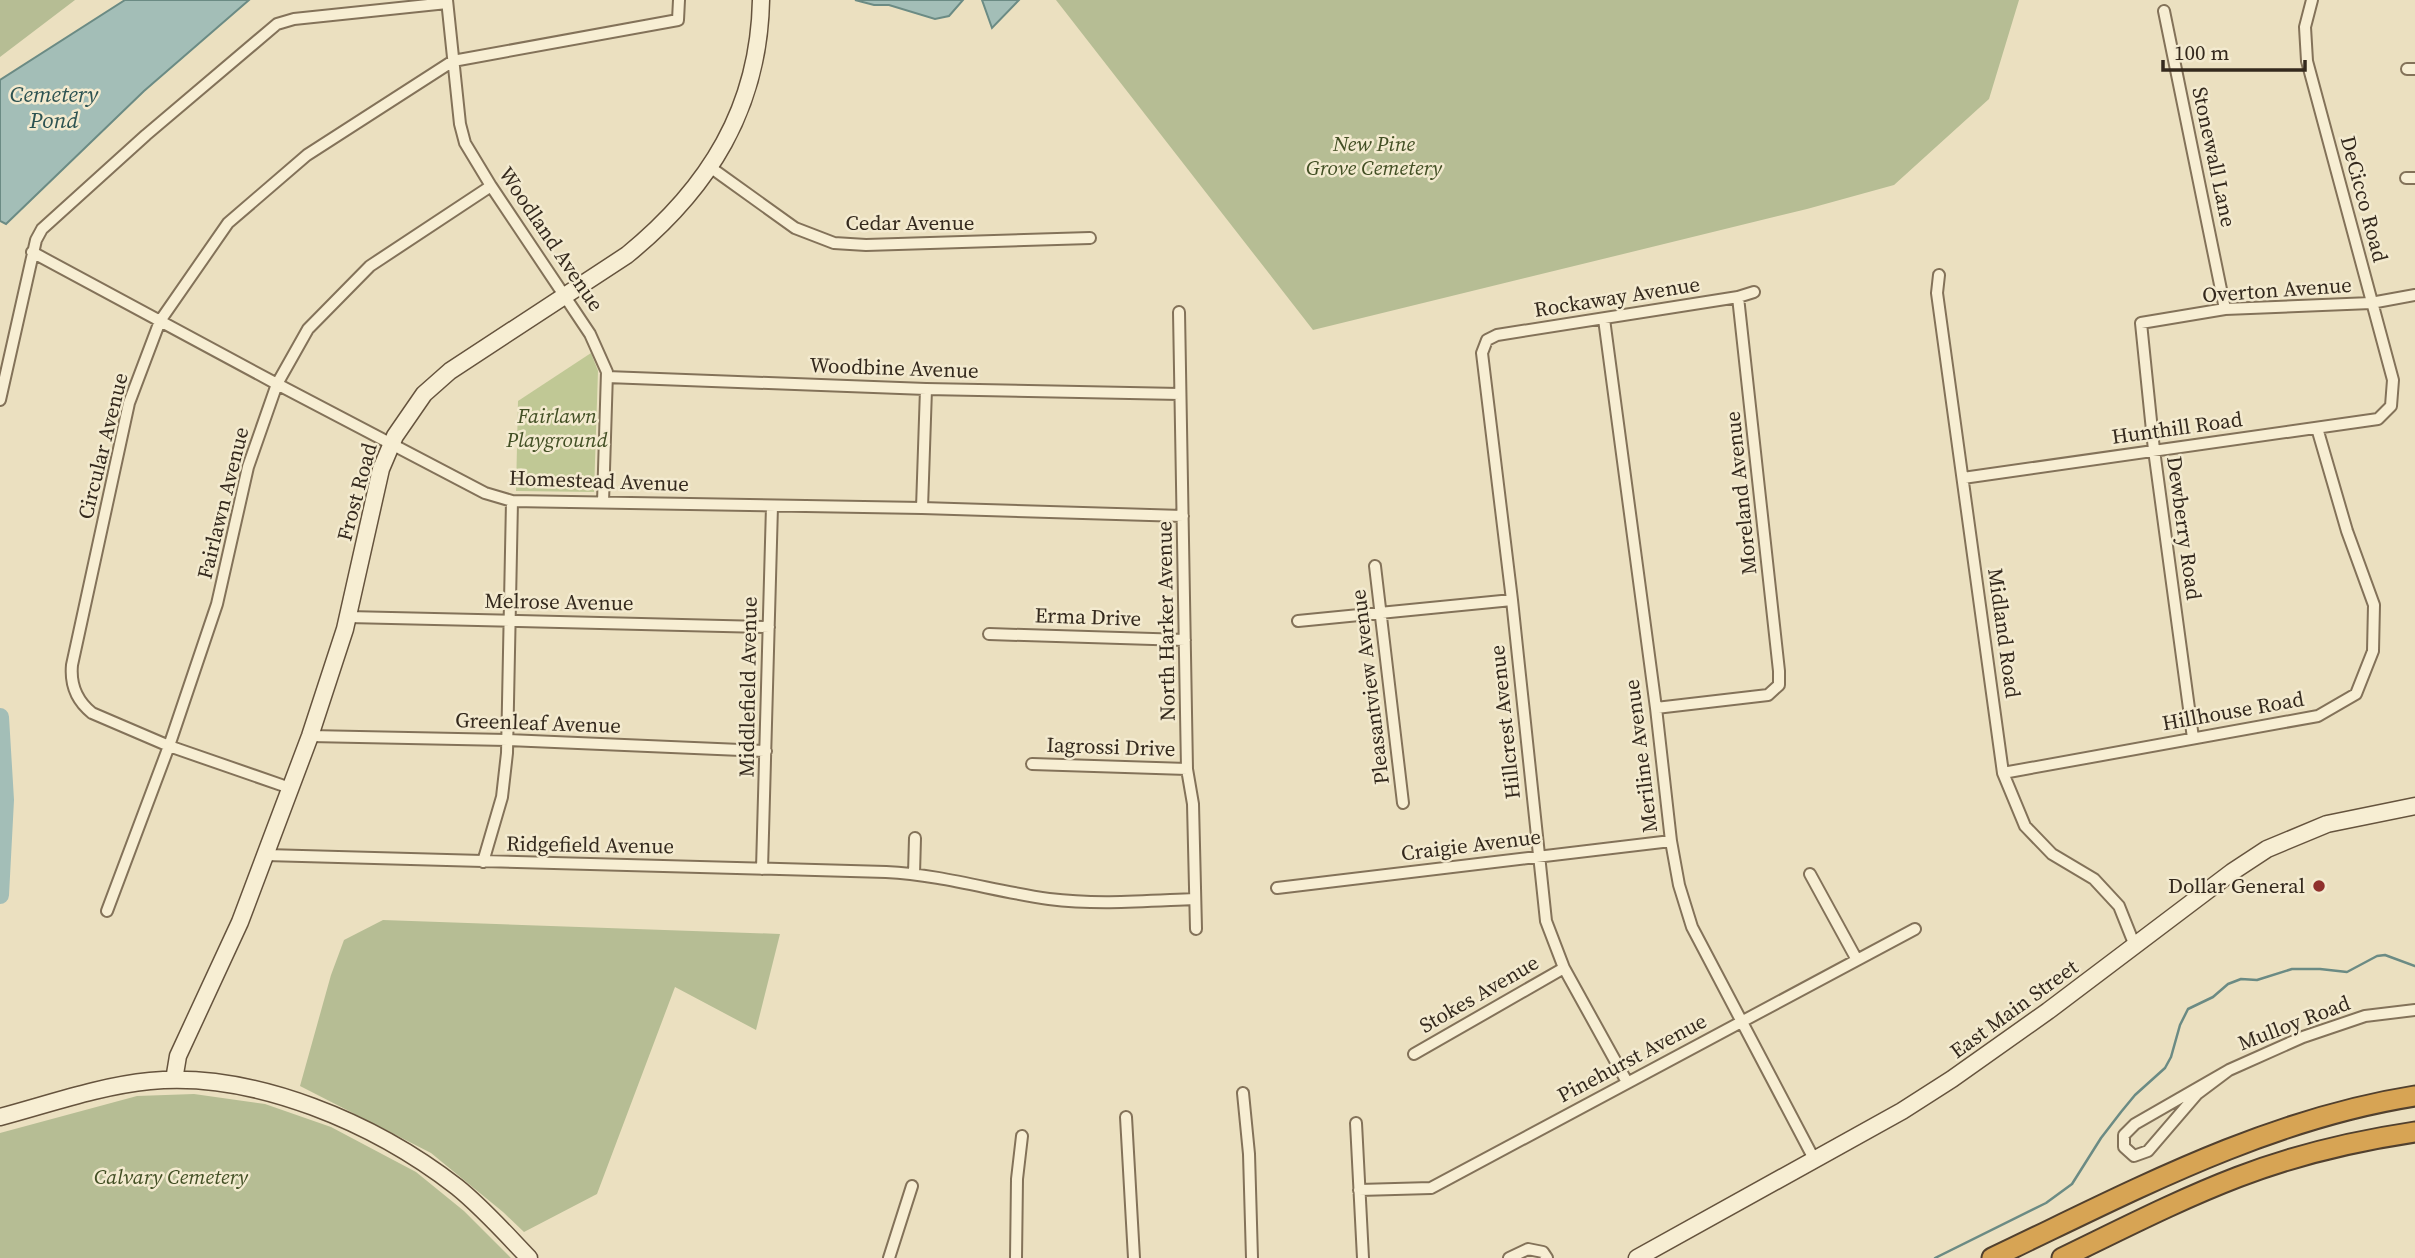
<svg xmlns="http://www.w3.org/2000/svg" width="2415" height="1258" viewBox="0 0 2415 1258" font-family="'Source Serif 4',serif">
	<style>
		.green { fill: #c0c895 }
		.cemetery { fill: #b6bd94 }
		.water { fill: #a3beb7; stroke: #6b8b84; stroke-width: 2 }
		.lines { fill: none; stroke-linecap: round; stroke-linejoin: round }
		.stream { stroke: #6b8b84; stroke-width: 2.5 }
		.river { stroke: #a3beb7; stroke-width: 18 }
		.street-casing { stroke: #837259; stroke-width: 14 }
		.secondary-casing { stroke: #65533d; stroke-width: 19 }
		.highway-casing { stroke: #51402e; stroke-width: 23 }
		.street { stroke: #f7eed3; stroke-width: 10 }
		.secondary { stroke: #f7eed3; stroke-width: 16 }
		.highway { stroke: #d7a454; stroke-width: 19 }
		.poi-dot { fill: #8f302c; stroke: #f3eacf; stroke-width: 2.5 }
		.labels { text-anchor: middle; stroke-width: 5; stroke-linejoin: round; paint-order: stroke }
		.park-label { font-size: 21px; font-style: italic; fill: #424f24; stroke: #f3eacf }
		.street-label { font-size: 21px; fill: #34291d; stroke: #f3eacf }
		.poi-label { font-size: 21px; fill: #34291d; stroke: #f3eacf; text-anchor: end }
		.water-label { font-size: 23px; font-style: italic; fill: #2d5352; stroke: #f3eacf }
	</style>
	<rect width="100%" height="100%" fill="#ebe0c0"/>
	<!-- green -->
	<path class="green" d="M591,353L598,371L594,492L516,491L518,401Z"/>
	<!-- cemetery -->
	<path class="cemetery" d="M0,0H75L0,57Z
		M1056,0H2019L1989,99L1894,185L1807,209L1313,330Z
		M383,920L780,934L756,1030L675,987L597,1194L524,1232L503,1212L431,1153L300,1086L331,975L344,940Z
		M194,1094L265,1104L331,1127L416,1172L464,1211L511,1258H0V1133L137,1096Z"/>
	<!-- water -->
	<path class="water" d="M125,0H249L144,91L6,224L0,221V80Z
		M855,0H963L949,16L935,19L889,5H874Z
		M982,0H1019L992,28Z"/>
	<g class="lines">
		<!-- stream -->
		<path class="stream" d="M1935,1258L2046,1203L2072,1184L2101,1138L2121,1112L2135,1095L2165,1068L2171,1057L2180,1025L2188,1009L2213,997L2228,984L2241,979L2257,980L2292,969H2320L2347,972L2377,956L2385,955L2415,966"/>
		<!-- river -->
		<path class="river" d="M0,717L5,800L0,895"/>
		<defs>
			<path id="street" d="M447,0L460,124L465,143L491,186L590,334L607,372L603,502
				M2164,11L2225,309
				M2407,69H2415
				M710,167L795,228L834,243L866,245L1090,238
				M2406,178H2415
				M32,252L277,384L485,493L512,501L922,508L1183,516
				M1939,275L1937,293L2003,773L2025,826L2052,854L2094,879L2119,906L2135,946
				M1179,312L1187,769L1193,804L1196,929
				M1604,319L1656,708L1671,841L1679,885L1692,927L1814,1159
				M607,377L926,389L1180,394
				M0,400L36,240L42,229L146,135L277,24L294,19L447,3
				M1963,478L2378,419L2391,406L2393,380L2307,61L2305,27L2312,0
				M922,508L926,389
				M1375,566L1403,803
				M348,617L769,627
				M1298,621L1512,600
				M989,634L1185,640
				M1656,708L1768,695L1779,685V671L1738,297
				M310,736L507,740L766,751
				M2193,738L2154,450L2141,323L2225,309L2371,303L2415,295
				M1032,764L1187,769
				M2003,773L2318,716L2356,694L2373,651L2374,605L2347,531L2317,428
				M290,788L169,746L92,713C77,701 70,686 72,665L129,403L160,321L228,223L307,155L453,61L678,20L679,0
				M266,855L886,872C944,875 993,891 1049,899C1097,905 1146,901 1194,899
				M483,862L502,797L507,753L512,501
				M762,869L772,506
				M914,874L915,838
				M1810,874L1857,960
				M1277,888L1671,841
				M107,911L169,746L217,604L248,467L277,384L308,329L370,266L491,186
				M1414,1054L1564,968
				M2229,1070L2197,1094L2148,1151L2134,1156L2124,1147V1135L2135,1124L2229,1070L2303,1037L2365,1016L2415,1010
				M1627,1082L1564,968L1546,921L1512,600L1482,353L1487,340L1497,335L1738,297L1754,292
				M1243,1093L1249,1154L1252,1258
				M1126,1117L1134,1258
				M1356,1123L1363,1258
				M1359,1190L1431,1188L1915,929
				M889,1258L912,1186
				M1016,1258L1017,1179L1022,1136
				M1509,1258L1528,1249L1543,1252L1547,1258"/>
			<path id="secondary" d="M174,1080L178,1056L240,922L310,736L345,629L381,469L395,436L424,394L450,371L627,255C709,188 759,108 761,0
				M0,1117C49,1104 99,1086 150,1081C255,1071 376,1124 457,1187C483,1208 506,1234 529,1258
				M1637,1258L1902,1111L1952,1079L2048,1011L2232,872L2267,849L2327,824L2415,806"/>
			<path id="highway" d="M1992,1258C2129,1193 2263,1120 2415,1096
				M2062,1258C2120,1230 2178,1200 2238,1177C2295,1155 2355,1141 2415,1132"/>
		</defs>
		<!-- street casing -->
		<use href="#street" class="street-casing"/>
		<!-- secondary casing -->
		<use href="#secondary" class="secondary-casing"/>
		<!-- highway casing -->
		<use href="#highway" class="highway-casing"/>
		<!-- street -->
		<use href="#street" class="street"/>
		<!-- secondary -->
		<use href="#secondary" class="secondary"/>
		<!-- highway -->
		<use href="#highway" class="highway"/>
	</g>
	<!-- markers -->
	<circle class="poi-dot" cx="2319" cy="886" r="7"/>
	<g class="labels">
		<!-- park labels -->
		<g class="park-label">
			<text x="1374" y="151">New Pine<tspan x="1374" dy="24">Grove Cemetery</tspan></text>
			<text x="557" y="423">Fairlawn<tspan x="557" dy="24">Playground</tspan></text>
			<text x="171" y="1184">Calvary Cemetery</text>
		</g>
		<!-- street labels -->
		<g class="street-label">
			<text transform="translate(2214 157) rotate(78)" y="7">Stonewall Lane</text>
			<text transform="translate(2364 199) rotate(75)" y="7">DeCicco Road</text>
			<text x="910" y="230">Cedar Avenue</text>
			<text transform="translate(551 239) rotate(56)" y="7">Woodland Avenue</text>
			<text transform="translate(2277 290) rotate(-4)" y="7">Overton Avenue</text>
			<text transform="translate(1617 297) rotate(-9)" y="7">Rockaway Avenue</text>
			<text transform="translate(894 368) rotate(2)" y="7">Woodbine Avenue</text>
			<text transform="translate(2177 428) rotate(-8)" y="7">Hunthill Road</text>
			<text transform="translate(103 446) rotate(-76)" y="7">Circular Avenue</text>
			<text transform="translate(599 481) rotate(2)" y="7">Homestead Avenue</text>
			<text transform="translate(357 492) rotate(-75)" y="7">Frost Road</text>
			<text transform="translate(1741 493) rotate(-96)" y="7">Moreland Avenue</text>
			<text transform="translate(223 503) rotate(-76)" y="7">Fairlawn Avenue</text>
			<text transform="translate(2184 528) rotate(82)" y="7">Dewberry Road</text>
			<text transform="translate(559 602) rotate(1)" y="7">Melrose Avenue</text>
			<text transform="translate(1088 617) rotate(2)" y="7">Erma Drive</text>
			<text transform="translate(1166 621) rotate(-91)" y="7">North Harker Avenue</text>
			<text transform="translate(2004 633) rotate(82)" y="7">Midland Road</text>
			<text transform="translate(748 687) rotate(-89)" y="7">Middlefield Avenue</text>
			<text transform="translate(1370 687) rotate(-97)" y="7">Pleasantview Avenue</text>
			<text transform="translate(2233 711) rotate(-10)" y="7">Hillhouse Road</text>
			<text transform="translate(1505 722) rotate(-96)" y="7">Hillcrest Avenue</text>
			<text transform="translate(538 723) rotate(2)" y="7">Greenleaf Avenue</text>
			<text transform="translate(1111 747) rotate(2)" y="7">Iagrossi Drive</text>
			<text transform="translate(1641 756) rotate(-97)" y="7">Meriline Avenue</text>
			<text transform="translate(590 845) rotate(1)" y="7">Ridgefield Avenue</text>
			<text transform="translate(1471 845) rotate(-7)" y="7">Craigie Avenue</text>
			<text transform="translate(1479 994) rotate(-30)" y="7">Stokes Avenue</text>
			<text transform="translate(2014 1009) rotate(-36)" y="7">East Main Street</text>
			<text transform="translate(2294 1023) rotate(-21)" y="7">Mulloy Road</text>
			<text transform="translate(1632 1058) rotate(-28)" y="7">Pinehurst Avenue</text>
		</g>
		<!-- poi labels -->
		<g class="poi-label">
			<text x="2305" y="893">Dollar General</text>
		</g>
		<!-- water labels -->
		<g class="water-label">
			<text x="54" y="102">Cemetery<tspan x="54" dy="26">Pond</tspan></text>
		</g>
	</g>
	<!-- scale -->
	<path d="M2163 60v10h142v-10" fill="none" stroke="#34291d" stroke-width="3.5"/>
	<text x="2174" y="60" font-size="21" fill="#34291d" stroke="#f3eacf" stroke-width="5" paint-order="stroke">100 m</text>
</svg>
